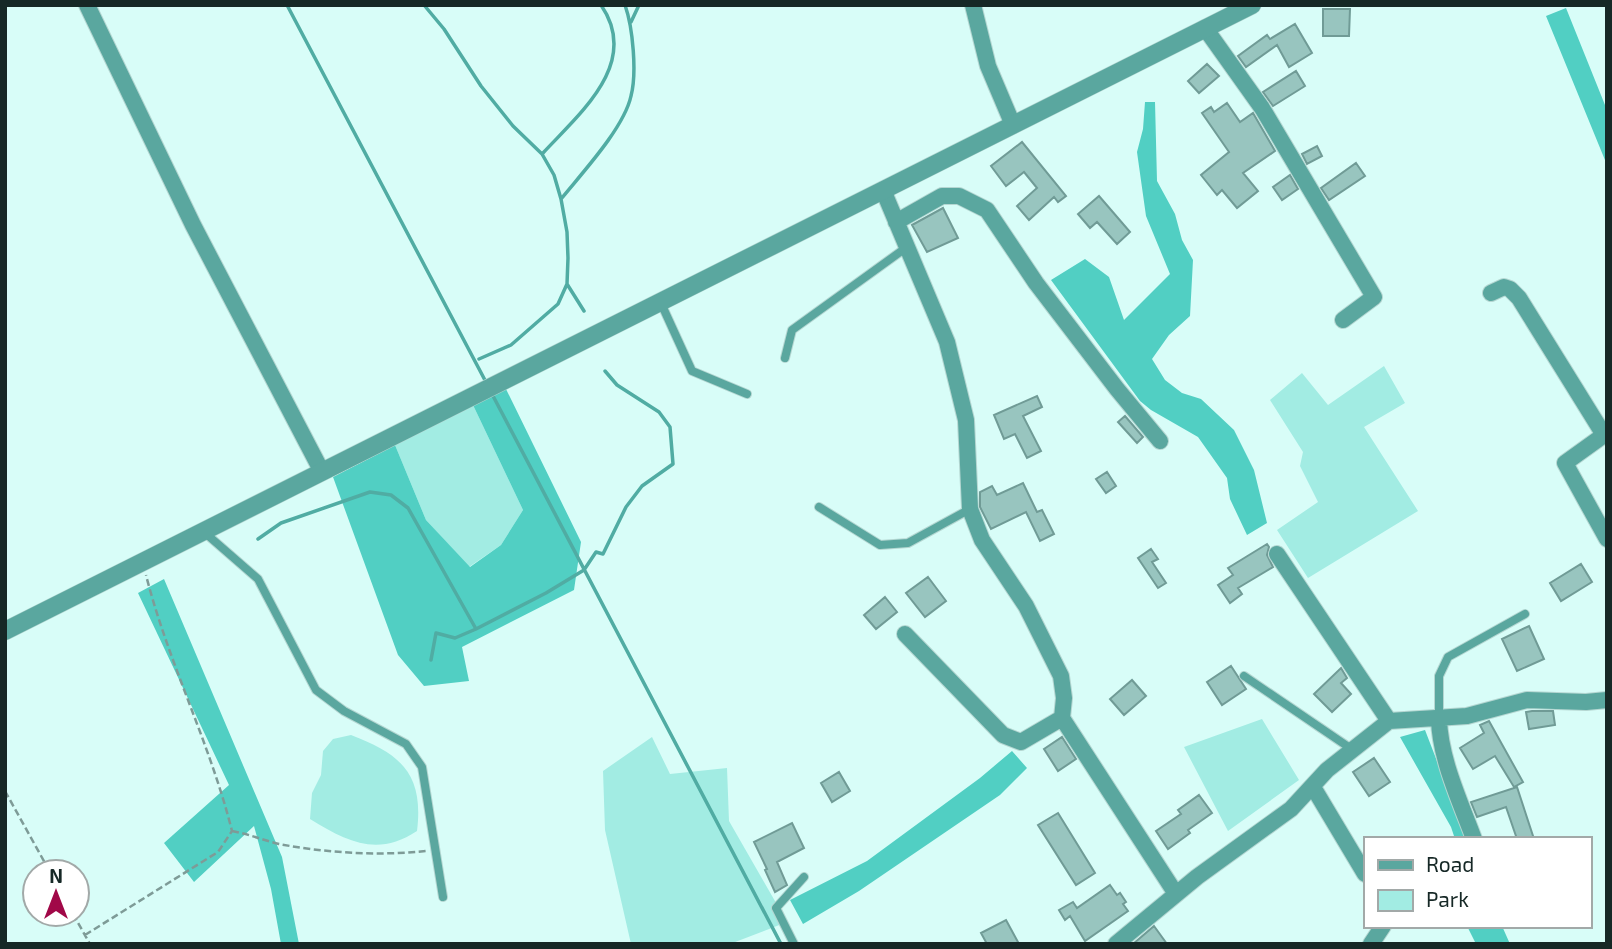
<svg xmlns="http://www.w3.org/2000/svg" width="1612" height="949" viewBox="0 0 1612 949" font-family="'Exo 2',sans-serif">
	<style>
		.green { fill: #a2ece3 }
		.forest { fill: #51cfc3 }
		.lines { fill: none; stroke-linecap: round; stroke-linejoin: round }
		.stream { stroke: #50aca3; stroke-width: 3.5 }
		.building { fill: #98c5bf; stroke: #709b96; stroke-width: 2 }
		.service-casing { stroke: #b5d7d2; stroke-width: 10 }
		.minor-casing { stroke: #b5d7d2; stroke-width: 18 }
		.tertiary-casing { stroke: #b5d7d2; stroke-width: 19 }
		.path { stroke: #7e9b97; stroke-width: 2.5; stroke-dasharray: 7 3.5; stroke-linecap: butt }
		.service { stroke: #5aa79f; stroke-width: 8 }
		.minor { stroke: #5aa79f; stroke-width: 16 }
		.tertiary { stroke: #5aa79f; stroke-width: 18 }
	</style>
	<rect width="100%" height="100%" fill="#d8fdf8"/>
	<!-- green -->
	<path class="green" d="M1384,366L1405,403L1364,427L1418,511L1308,578L1277,530L1318,502L1300,466L1303,452L1270,400L1302,373L1328,405Z
		M473,405L523,510L501,545L469,567L426,520L395,445Z
		M1262,719L1299,780L1228,831L1184,747Z
		M351,735C401,754 424,774 417,831C378,857 347,842 310,819L312,793L321,775L323,751L333,739Z
		M652,737L670,774L727,768L729,821L787,922L730,944H631L605,830L603,771Z"/>
	<!-- forest -->
	<path class="forest" d="M1566,8L1607,110V165L1546,16Z
		M1145,102H1155L1157,181L1175,214L1182,240L1193,260L1190,316L1169,335L1152,359L1165,380L1182,393L1201,399L1234,430L1254,470L1267,523L1247,535L1230,499L1227,478L1198,437L1151,410L1140,401L1051,280L1085,259L1109,277L1124,320L1170,274L1146,216L1137,152L1143,129Z
		M505,387L581,542L574,590L462,647L469,681L424,686L398,655L333,477L395,445L426,520L470,567L501,545L523,510L473,405Z
		M164,579L282,857L299,944H281L271,889L254,826L194,882L164,843L229,785L138,593Z
		M1425,730L1467,839H1455L1451,827L1400,737Z
		M1012,751L1027,768L1000,795L859,891L803,924L790,900L867,861L980,778Z
		M1467,926H1502L1510,944H1476Z"/>
	<g class="lines">
		<!-- stream -->
		<path class="stream" d="M287,5L487,384
			M424,5L444,29L481,86L513,126L542,154L554,175L561,199L567,232L568,258L567,284L558,304L511,345L479,359
			M631,22L639,5
			M543,153C580,113 641,63 601,5
			M561,199C582,173 624,128 631,96C637,73 633,28 625,5
			M567,284L584,311
			M492,394L781,944
			M258,539L281,523L370,492L391,495L408,508L476,629
			M431,660L436,633L455,638L476,629L546,593L584,570L596,552L603,554L626,507L642,486L673,464L670,427L659,412L617,385L605,371"/>
	</g>
	<!-- building -->
	<path class="building" d="M1323,9H1350L1349,36H1323Z
		M1295,24L1312,53L1289,67L1277,45L1246,67L1238,56L1267,35L1270,39Z
		M1207,64L1219,76L1199,93L1188,81Z
		M1296,71L1305,86L1273,106L1263,92Z
		M1227,103L1240,122L1253,113L1275,151L1243,173L1258,191L1237,208L1222,190L1217,195L1201,175L1229,152L1202,113L1211,107L1214,112Z
		M1022,142L1066,196L1058,202L1054,197L1029,220L1017,206L1037,188L1024,172L1006,186L991,166Z
		M1317,146L1322,156L1307,164L1302,154Z
		M1356,163L1365,176L1329,200L1321,188Z
		M1290,175L1298,189L1282,200L1273,187Z
		M1099,196L1130,232L1117,244L1097,222L1090,228L1078,214Z
		M943,208L958,238L927,252L912,225Z
		M1037,396L1042,407L1023,416L1041,451L1027,458L1015,434L1004,439L994,415Z
		M1125,416L1143,437L1137,443L1118,422Z
		M1107,472L1116,486L1106,493L1096,479Z
		M1023,483L1037,512L1042,510L1054,534L1040,541L1026,512L991,529L980,507V492L992,486L997,495Z
		M1267,544L1269,547L1267,555L1273,567L1238,588L1242,594L1230,603L1218,585L1233,575L1228,568Z
		M1151,549L1158,559L1152,562L1166,583L1158,588L1138,558Z
		M1581,564L1592,582L1561,601L1550,583Z
		M928,577L946,601L925,617L906,593Z
		M885,597L897,612L876,629L864,615Z
		M1529,626L1544,659L1517,671L1502,639Z
		M1231,666L1246,689L1222,705L1207,682Z
		M1341,668L1347,678L1341,683L1351,694L1332,712L1314,694Z
		M1132,680L1146,696L1124,715L1110,699Z
		M1532,711H1553L1555,725L1529,729L1526,712Z
		M1489,721L1523,782L1514,787L1495,756L1473,769L1460,748L1484,733L1480,725Z
		M1062,737L1076,759L1058,771L1044,749Z
		M1374,758L1390,782L1369,796L1353,772Z
		M839,772L850,791L832,802L821,783Z
		M1517,787L1534,839H1517L1506,807L1477,817L1471,802Z
		M1199,795L1212,813L1188,830L1190,833L1168,849L1156,831L1181,814L1178,810Z
		M1058,813L1095,873L1076,885L1038,825Z
		M792,823L804,848L777,862L787,885L775,892L765,870L767,869L754,842Z
		M1110,885L1117,895L1120,893L1126,902L1123,904L1128,911L1085,941L1070,916L1065,920L1059,910L1073,902L1077,908Z
		M1006,920L1019,944H987L981,933Z
		M1154,926L1167,944H1133Z"/>
	<g class="lines">
		<defs>
			<path id="service" d="M660,301L692,371L747,394
				M785,358L792,330L907,247
				M819,507L880,545L908,543L970,509
				M204,532L258,579L316,690L344,711L406,744L422,767L443,897
				M1244,676L1353,750
				M1439,719V676L1448,657L1525,614
				M794,944L776,908L804,877"/>
			<path id="minor" d="M87,5L193,225L321,470
				M973,5L988,66L1013,125
				M1205,28L1262,108L1374,297L1343,320
				M883,190L947,342L966,420L970,509L982,540L1026,606L1061,676L1064,698L1062,718L1021,742L1003,735L905,634
				M896,222L942,196H959L987,210L1036,283L1117,389L1160,441
				M1491,293L1504,287L1510,289L1519,298L1604,435L1565,463L1607,539
				M1277,554L1389,721
				M1062,718L1176,894
				M1439,719C1440,759 1460,801 1474,839
				M1313,787L1365,874
				M1116,944L1197,877L1291,809L1327,770L1389,721L1467,716L1527,700L1586,702L1607,700
				M1371,944L1383,926"/>
			<path id="tertiary" d="M5,631L1252,5"/>
		</defs>
		<!-- service casing -->
		<use href="#service" class="service-casing"/>
		<!-- minor casing -->
		<use href="#minor" class="minor-casing"/>
		<!-- tertiary casing -->
		<use href="#tertiary" class="tertiary-casing"/>
		<!-- path -->
		<path class="path" d="M5,791L50,872
			M232,831C248,834 263,840 279,844C326,853 378,856 426,851
			M73,914L90,944
			M85,935L218,852L232,831C210,743 168,662 146,575"/>
		<!-- service -->
		<use href="#service" class="service"/>
		<!-- minor -->
		<use href="#minor" class="minor"/>
		<!-- tertiary -->
		<use href="#tertiary" class="tertiary"/>
	</g>
	<!-- border -->
	<rect width="1612" height="949" fill="none" stroke="#162826" stroke-width="14"/>
	<!-- legend -->
	<rect x="1364" y="837" width="228" height="91" fill="#ffffff" stroke="#a2a9a8" stroke-width="2"/>
	<rect x="1378" y="860" width="35" height="10" fill="#5aa79f" stroke="#a2a9a8" stroke-width="2"/>
	<text x="1426" y="872" font-size="21" fill="#162826">Road</text>
	<rect x="1378" y="890" width="35" height="21" fill="#a2ece3" stroke="#a2a9a8" stroke-width="2"/>
	<text x="1426" y="907" font-size="21" fill="#162826">Park</text>
	<!-- north arrow -->
	<g transform="translate(56 893)"><circle r="33" fill="#ffffff" stroke="#a2a9a8" stroke-width="2"/>
	<path d="M0-5L12 26L0 18L-12 26Z" fill="#a10848"/>
	<text y="-10" font-size="19" font-weight="bold" text-anchor="middle" fill="#162826">N</text>
	</g>
</svg>
